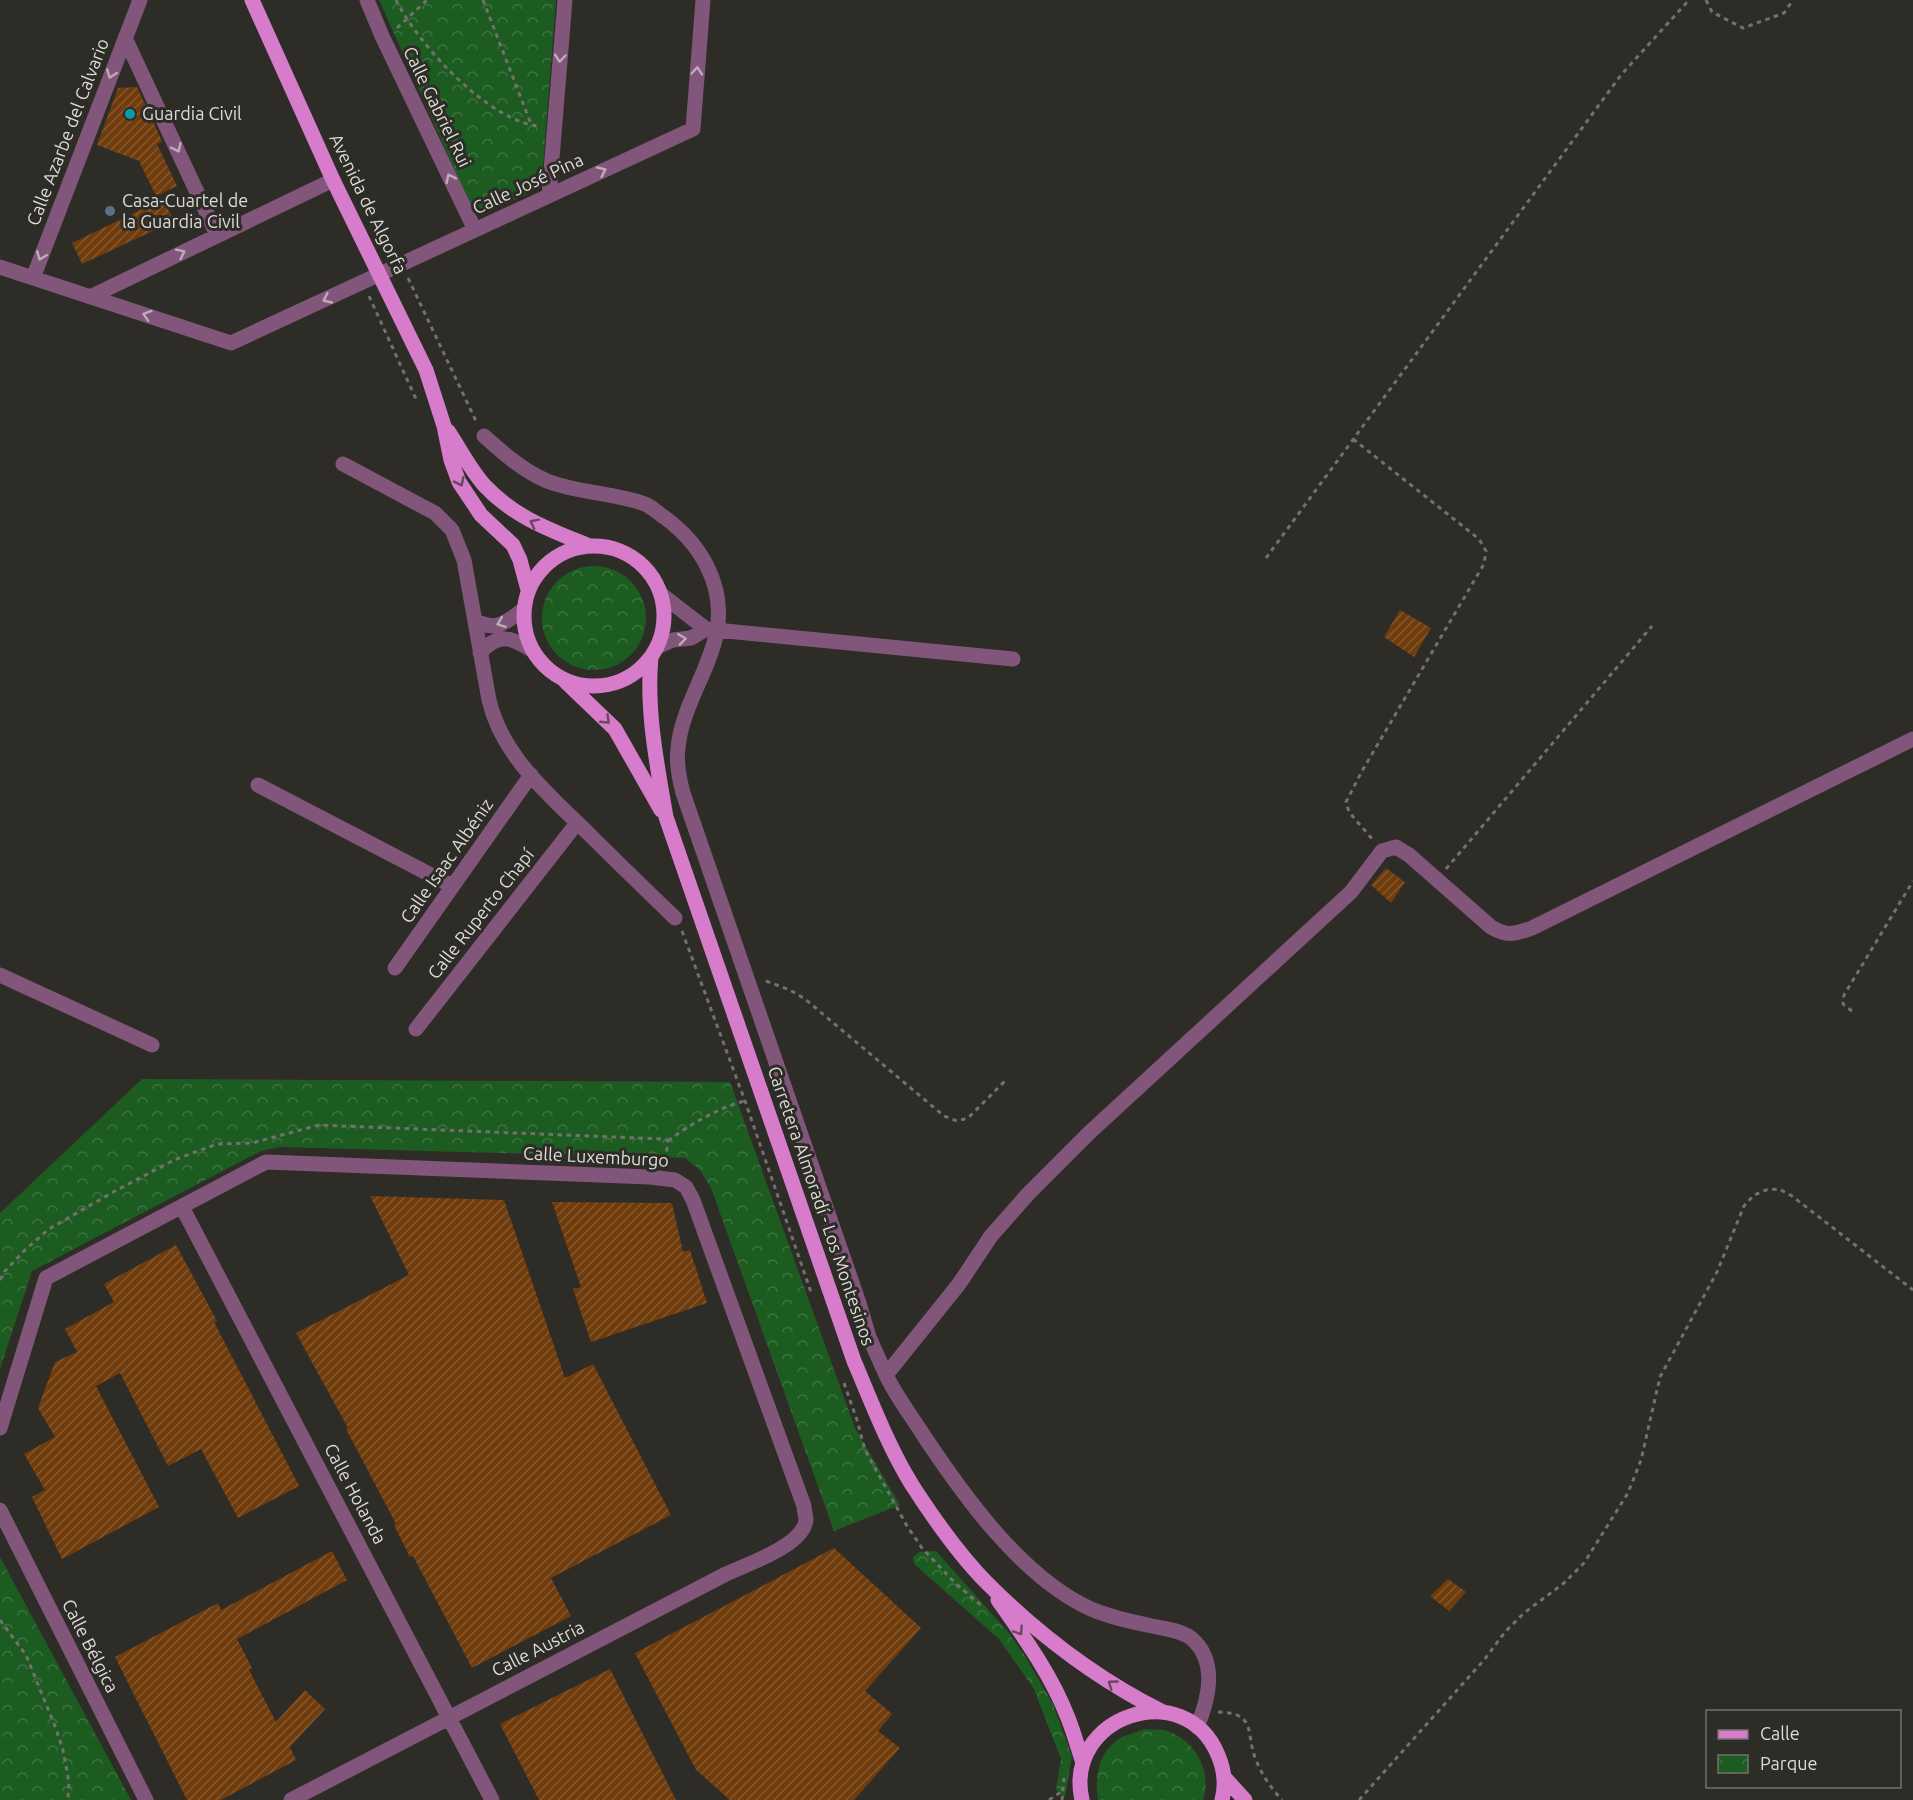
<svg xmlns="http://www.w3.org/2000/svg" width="1913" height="1800" viewBox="0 0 1913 1800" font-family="Ubuntu,sans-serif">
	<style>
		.park { fill: url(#park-crowns) }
		.building { fill: url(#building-hatch) }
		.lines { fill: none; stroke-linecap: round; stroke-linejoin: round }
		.path { stroke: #73716d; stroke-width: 3; stroke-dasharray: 4.5 4.5; stroke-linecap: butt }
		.minor { stroke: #82567b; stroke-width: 15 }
		.major { stroke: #d77cca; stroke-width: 15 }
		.oneway { stroke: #beadb8 }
		.oneway2 { stroke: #694860 }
		.culture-dot { fill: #0f9aa8; stroke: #2e2c27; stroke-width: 2 }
		.service-dot { fill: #5c6f8a; stroke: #2e2c27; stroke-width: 2 }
		.labels { text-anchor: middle; stroke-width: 6; stroke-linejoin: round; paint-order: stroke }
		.street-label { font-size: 18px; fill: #dedcd9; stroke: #2e2c27 }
		.poi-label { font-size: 18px; fill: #dedcd9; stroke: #2e2c27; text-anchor: start }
	</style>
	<defs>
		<pattern id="park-crowns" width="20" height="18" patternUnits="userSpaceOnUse" patternTransform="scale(1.5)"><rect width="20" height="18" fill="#1c5c21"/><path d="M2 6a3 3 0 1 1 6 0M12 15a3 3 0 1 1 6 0" fill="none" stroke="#3d7341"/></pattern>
		<pattern id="building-hatch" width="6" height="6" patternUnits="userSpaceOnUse" patternTransform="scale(1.5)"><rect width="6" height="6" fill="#703c0c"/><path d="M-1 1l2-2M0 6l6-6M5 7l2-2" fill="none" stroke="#84582f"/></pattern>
	</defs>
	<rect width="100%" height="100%" fill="#2e2c27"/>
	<!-- park -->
	<path class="park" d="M379,0H556L542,179L537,188L525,195L484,213L476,212L470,204Z
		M542 618a52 52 0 1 1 104 0a52 52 0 1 1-104 0Z
		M142,1079L730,1082L855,1428L900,1505L834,1531L711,1188L700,1170L685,1158L280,1147L261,1151L32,1271L0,1369V1213Z
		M936,1551L1009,1633L1025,1656L1053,1704L1072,1756L1065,1797L1056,1790L1061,1759L1034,1689L999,1639L914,1564L913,1557L919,1552Z
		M0,1557L131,1800H0Z
		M1145,1729C1152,1730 1162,1729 1168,1731C1197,1742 1212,1772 1203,1800H1098C1094,1776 1099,1750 1122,1737C1129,1734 1138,1732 1145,1729Z"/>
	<!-- building -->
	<path class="building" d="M137,87L162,141L157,144L177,186L156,196L139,161L97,145L118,88Z
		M163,199L174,221L82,264L72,243Z
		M1400,610L1431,628L1414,657L1384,637Z
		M1386,868L1405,882L1391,903L1371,885Z
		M370,1196L504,1200L565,1378L593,1364L671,1515L551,1578L571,1616L472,1668L413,1556L410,1557L394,1525L396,1524L346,1429L348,1428L296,1333L409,1275Z
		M552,1202L672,1203L683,1252L690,1250L707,1303L591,1342L573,1289L581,1287Z
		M176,1245L217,1321L214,1322L299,1486L238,1518L201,1449L168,1466L120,1373L96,1386L159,1507L62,1559L32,1497L45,1490L24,1454L55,1437L38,1408L55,1362L77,1352L65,1329L114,1302L104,1284Z
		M834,1548L921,1628L865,1691L892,1714L878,1731L900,1748L854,1800H730L696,1770L635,1653Z
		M332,1551L347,1580L237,1639L252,1668L249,1670L276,1722L305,1690L325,1709L290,1747L296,1760L221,1800H187L115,1657L218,1603L221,1610Z
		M1448,1579L1466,1592L1449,1611L1430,1596Z
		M610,1669L676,1800H539L500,1724Z"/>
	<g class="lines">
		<!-- path -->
		<path class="path" d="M396,0C418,44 487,120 538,126
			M483,0L531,124
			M1706,0L1712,12L1743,28L1784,13L1793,0
			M397,28L427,0
			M408,278L476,421
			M369,296L416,399
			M1353,439L1479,539L1486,551L1484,564L1362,771L1346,802L1349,812L1373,840
			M1266,558L1621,75L1689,0
			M1446,869L1652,626
			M682,931L745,1101L812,1295
			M766,981L790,990L805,999L944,1116L957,1121L968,1118L1006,1080
			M1852,1011L1843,1004L1844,995L1913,881
			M668,1141C692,1123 717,1109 744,1101
			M0,1280L5,1271L25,1250L49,1229L115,1191L174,1160L217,1144L252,1143L319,1125L663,1139L668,1141L665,1162
			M844,1383L857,1420L865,1450L907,1526L922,1548L954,1582L983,1607
			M0,1620L26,1655L55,1726L63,1750L69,1782L68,1800
			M1218,1712C1258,1713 1245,1734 1256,1760C1262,1775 1271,1788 1282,1800
			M1049,1800L1061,1792
			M1062,1800L1064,1778
			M1359,1800L1484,1660L1505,1632L1524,1613L1564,1583L1584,1563L1628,1493L1641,1460L1660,1377L1717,1272L1744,1206L1754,1195L1766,1190L1779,1189L1792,1196L1913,1290"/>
		<!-- minor -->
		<path class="minor" d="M367,0L382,36L475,230
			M125,38L217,235
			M549,195L565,0
			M0,267L231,343L693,129L703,0
			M33,278L140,0
			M90,297L333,180
			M484,436C503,453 523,471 547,481C578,493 614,493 645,504C652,507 658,513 664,517C700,543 725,584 717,631C709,672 682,706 678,748C676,763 679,778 683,793L859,1303L869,1337L886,1375
			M343,464L435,513L452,530L464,560L489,700C502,756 549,795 589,834C617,862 646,890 675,918
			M662,595L706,629L1013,659
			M476,621C497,632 506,622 524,609
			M657,647L673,640L691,638L706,629
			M480,653C499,632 511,637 533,651
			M258,785L452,886
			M395,968L531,775
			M0,975L152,1045
			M416,1029L577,823
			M182,1207L492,1800
			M0,1428L46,1278L266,1162L650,1177L675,1180L686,1187L693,1200L804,1506C804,1511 806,1516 806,1520C803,1546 747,1564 726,1574L291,1800
			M0,1510L146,1800
			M1197,1727C1209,1699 1218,1661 1191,1638C1180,1630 1165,1629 1152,1626C1132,1622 1110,1617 1091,1609C1022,1578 963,1495 922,1433C910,1414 896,1396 886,1375L959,1284L991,1236L1028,1194L1089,1133L1351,892L1382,851L1396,847L1409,855L1491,927C1508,937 1514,934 1532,928L1913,739"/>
		<!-- major -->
		<path class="major" d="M252,0L333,180L426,370L444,426L451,460L459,482L481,515L513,545L520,560L528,590
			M448,431C460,449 470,469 484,485C514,517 548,529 587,545
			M524 616a70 70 0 1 1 140 0a70 70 0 1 1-140 0Z
			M651,657C646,710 657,765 666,817L854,1361C872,1403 888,1446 912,1485C934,1519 958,1554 987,1583C1038,1634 1099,1680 1163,1712
			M565,681L615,729L661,810
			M998,1600C1024,1637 1052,1676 1068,1718C1074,1733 1078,1748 1083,1763
			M1224,1777L1245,1800
			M1082,1800C1063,1716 1185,1675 1218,1755C1224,1769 1226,1785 1222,1800"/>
	</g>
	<!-- one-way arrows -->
	<defs><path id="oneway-chevron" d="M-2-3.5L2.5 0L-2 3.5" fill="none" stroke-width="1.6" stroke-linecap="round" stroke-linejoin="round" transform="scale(1.5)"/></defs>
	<g class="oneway">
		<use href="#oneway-chevron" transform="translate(560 58) rotate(95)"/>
		<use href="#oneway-chevron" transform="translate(697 71) rotate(-85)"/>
		<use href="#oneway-chevron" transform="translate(111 74) rotate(111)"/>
		<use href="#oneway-chevron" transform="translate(177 148) rotate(65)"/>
		<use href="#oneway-chevron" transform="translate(602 171) rotate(-25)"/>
		<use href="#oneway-chevron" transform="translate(450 178) rotate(-116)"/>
		<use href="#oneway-chevron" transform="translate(181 253) rotate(-26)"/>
		<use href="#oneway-chevron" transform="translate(41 256) rotate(111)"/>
		<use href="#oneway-chevron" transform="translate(327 299) rotate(155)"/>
		<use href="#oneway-chevron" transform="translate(147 315) rotate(-162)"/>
		<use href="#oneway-chevron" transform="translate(501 623) rotate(159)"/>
		<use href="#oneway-chevron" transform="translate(682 639) rotate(-8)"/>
	</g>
	<g class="oneway2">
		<use href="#oneway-chevron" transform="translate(460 482) rotate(64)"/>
		<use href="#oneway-chevron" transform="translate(534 523) rotate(-153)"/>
		<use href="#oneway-chevron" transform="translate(606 720) rotate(44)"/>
		<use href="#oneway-chevron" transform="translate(1019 1631) rotate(56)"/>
		<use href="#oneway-chevron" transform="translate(1112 1684) rotate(-144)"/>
	</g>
	<!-- markers -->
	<circle class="culture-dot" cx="130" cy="114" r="6"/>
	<circle class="service-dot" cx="110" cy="211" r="6"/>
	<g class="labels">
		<!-- street labels -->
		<g class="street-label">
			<text transform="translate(437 107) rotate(64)" y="6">Calle Gabriel Rui</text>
			<text transform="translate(68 132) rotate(-69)" y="6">Calle Azarbe del Calvario</text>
			<text transform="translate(528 184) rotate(-25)" y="6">Calle José Pina</text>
			<text transform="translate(368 204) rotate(64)" y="6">Avenida de Algorfa</text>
			<text transform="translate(447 861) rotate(-55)" y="6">Calle Isaac Albéniz</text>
			<text transform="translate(481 914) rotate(-52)" y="6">Calle Ruperto Chapí</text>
			<text transform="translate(596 1157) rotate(3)" y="6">Calle Luxemburgo</text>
			<text transform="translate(821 1206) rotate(71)" y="6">Carretera Almoradí - Los Montesinos</text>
			<text transform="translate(355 1494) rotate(62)" y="6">Calle Holanda</text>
			<text transform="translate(90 1646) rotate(63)" y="6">Calle Bélgica</text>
			<text transform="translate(538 1649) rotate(-27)" y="6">Calle Austria</text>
		</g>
		<!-- poi labels -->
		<g class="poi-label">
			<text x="142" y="120">Guardia Civil</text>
			<text x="122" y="207">Casa-Cuartel de<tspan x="122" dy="21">la Guardia Civil</tspan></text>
		</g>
	</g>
	<!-- legend -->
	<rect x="1706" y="1710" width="195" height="78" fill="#2e2c27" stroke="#74726e" stroke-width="1.5"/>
	<rect x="1718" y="1730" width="30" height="9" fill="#d77cca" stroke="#74726e" stroke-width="1.5"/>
	<text x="1760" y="1740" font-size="18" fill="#dedcd9">Calle</text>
	<rect x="1718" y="1755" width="30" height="18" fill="url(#park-crowns)" stroke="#74726e" stroke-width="1.5"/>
	<text x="1760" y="1770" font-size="18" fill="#dedcd9">Parque</text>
</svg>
